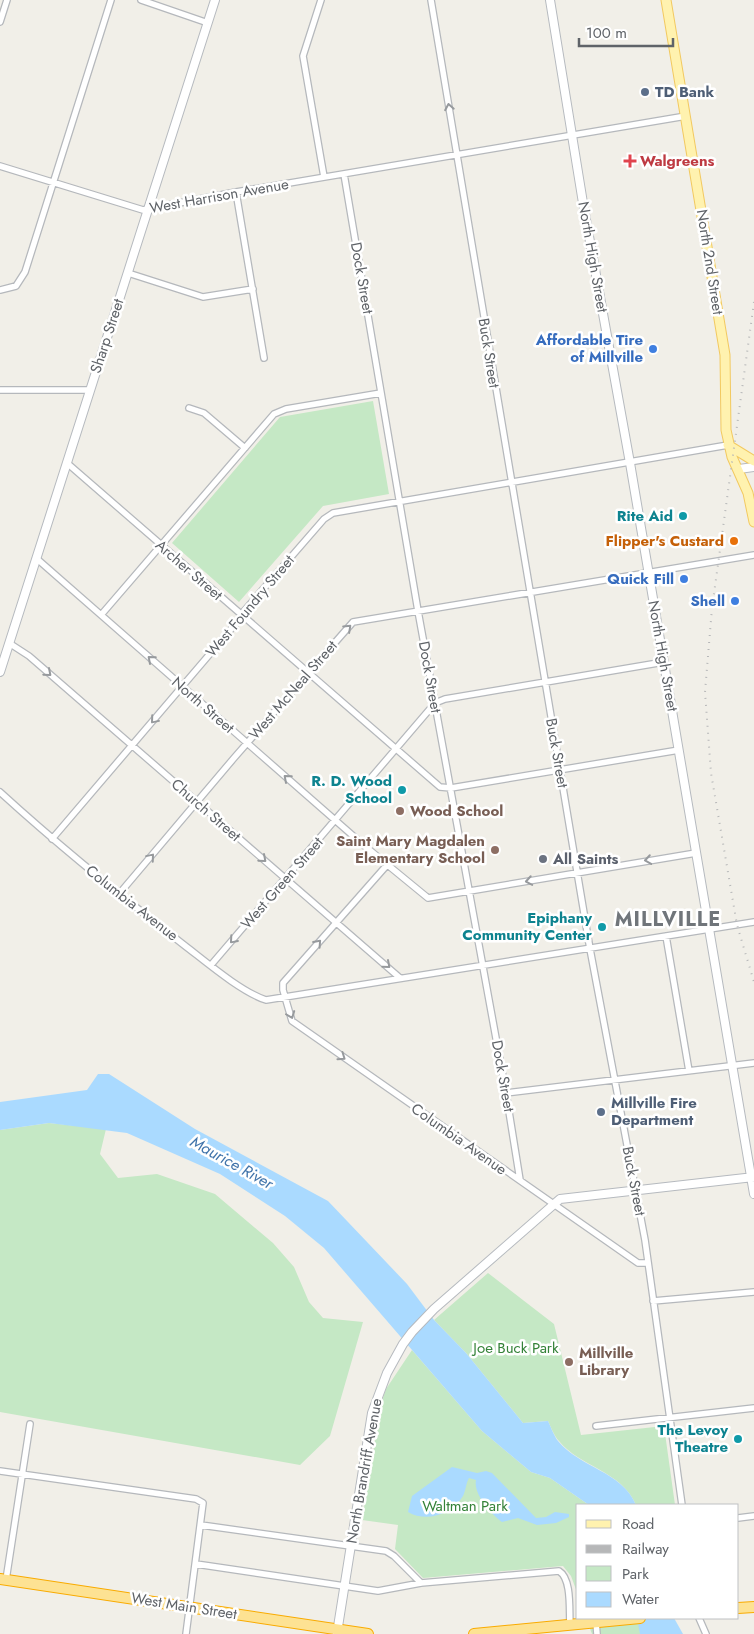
<svg xmlns="http://www.w3.org/2000/svg" width="754" height="1634" viewBox="0 0 754 1634" font-family="Jost,sans-serif">
	<style>
		.green { fill: #c5e8c5 }
		.water { fill: #aadaff }
		.lines { fill: none; stroke-linecap: round; stroke-linejoin: round }
		.street-casing { stroke: #b5b8bc; stroke-width: 8 }
		.secondary-casing { stroke: #b6babf; stroke-width: 10 }
		.primary-casing { stroke: #f2c960; stroke-width: 11 }
		.highway-casing { stroke: #f9ab00; stroke-width: 12 }
		.street { stroke: #fff; stroke-width: 5.5 }
		.secondary { stroke: #fff; stroke-width: 8 }
		.primary { stroke: #fff2af; stroke-width: 9 }
		.highway { stroke: #fde293; stroke-width: 10 }
		.rail { stroke: #b6b7b8; stroke-width: 2; stroke-dasharray: 1 6; stroke-linecap: butt }
		.oneway { stroke: #979a9d }
		.service-dot { fill: #5c6f8a; stroke: #fff; stroke-width: 2 }
		.health-dot { fill: #e0444e; stroke: #fff; stroke-width: 2 }
		.shop-dot { fill: #3f7fe0; stroke: #fff; stroke-width: 2 }
		.culture-dot { fill: #0f9aa8; stroke: #fff; stroke-width: 2 }
		.food-dot { fill: #e8710a; stroke: #fff; stroke-width: 2 }
		.education-dot { fill: #8d6e63; stroke: #fff; stroke-width: 2 }
		.worship-dot { fill: #6b7280; stroke: #fff; stroke-width: 2 }
		.labels { text-anchor: middle; stroke-width: 5; stroke-linejoin: round; paint-order: stroke }
		.service-label { font-size: 15px; font-weight: bold; fill: #4e5e75; stroke: #fff; text-anchor: start }
		.health-label { font-size: 15px; font-weight: bold; fill: #be3a42; stroke: #fff; text-anchor: start }
		.street-label { font-size: 15px; fill: #5f6368; stroke: #fff }
		.shop-label { font-size: 15px; font-weight: bold; fill: #366cbe; stroke: #fff; text-anchor: end }
		.culture-label { font-size: 15px; font-weight: bold; fill: #0d838f; stroke: #fff; text-anchor: end }
		.food-label { font-size: 15px; font-weight: bold; fill: #c56008; stroke: #fff; text-anchor: end }
		.education-label { font-size: 15px; font-weight: bold; fill: #785e54; stroke: #fff; text-anchor: start }
		.worship-label { font-size: 15px; font-weight: bold; fill: #5b616d; stroke: #fff; text-anchor: start }
		.park-label { font-size: 15px; fill: #348238; stroke: #fff }
		.water-label { font-size: 16px; font-style: italic; fill: #4174aa; stroke: #fff }
		.district-label { font-size: 20px; font-weight: bold; letter-spacing: 1px; fill: #70757a; stroke: #fff }
	</style>
	<rect width="100%" height="100%" fill="#f1efe8"/>
	<!-- green -->
	<path class="green" d="M373,401L389,494L323,506L239,602L172,543L280,417Z
		M49,1123L106,1129L100,1154L118,1178L157,1174L215,1194L273,1243L294,1267L309,1302L323,1318L363,1322L330,1436L300,1465L0,1412V1130Z
		M488,1273L554,1324L581,1435L664,1426L675,1505H636C622,1471 580,1467 559,1441C554,1436 551,1427 548,1421L523,1423L466,1353L434,1320Z
		M412,1350L482,1431L531,1472L550,1478L589,1505H578V1595L571,1576L563,1566L423,1578L395,1549L398,1525L362,1520L381,1404L386,1389Z
		M586,1618H640L646,1634H592Z"/>
	<!-- water -->
	<path class="water" d="M98,1074H109L195,1129L328,1201L407,1284L434,1320L466,1353L523,1423L548,1421C551,1427 554,1436 558,1441C580,1468 622,1471 636,1505H589L550,1478L531,1472L482,1431L324,1248L285,1216L220,1174L127,1133L49,1123L0,1130V1102L87,1090Z
		M452,1467L477,1473L486,1471L492,1473L536,1518L546,1517L555,1512L569,1514V1517L556,1523L537,1525L518,1518L502,1522C491,1514 473,1494 476,1480L469,1478C466,1483 466,1490 463,1496C452,1514 427,1523 408,1512L412,1496Z
		M637,1618H674L683,1634H640Z"/>
	<g class="lines">
		<defs>
			<path id="street" d="M141,0L208,23
				M321,0L303,56L324,177
				M431,0L590,949L645,1240L682,1505
				M0,22L7,0
				M0,166L143,210L236,192L686,116
				M344,174L418,611L506,1093L520,1180
				M236,192L264,358
				M128,273L203,297L253,289
				M0,290L16,286L25,272L111,0
				M0,390H90
				M189,408L204,413L245,448
				M67,463L440,787L451,788L679,750
				M36,558L367,848L428,898L696,853
				M101,615L274,414L286,409L381,393
				M9,643L29,656L400,978
				M0,792C59,846 121,896 184,945C205,961 241,992 266,1000L754,922
				M52,839L238,621L245,610L324,519L333,513L728,445
				M387,865L283,983V990L292,1021L638,1263H648
				M119,894L234,758L353,622L754,555
				M666,936L689,1071
				M211,965L435,703L445,699L664,662
				M506,1093L754,1063
				M653,1301L754,1292
				M596,1426L754,1408
				M0,1471L196,1499L203,1503L186,1634
				M738,1518L754,1516
				M201,1525L386,1551L394,1556L421,1583
				M196,1564L378,1591L421,1583L559,1571C572,1579 569,1610 570,1625
				M6,1580L30,1424
				M699,1618L706,1634
				M596,1622L597,1634"/>
			<path id="secondary" d="M550,0L583,203L630,463L754,1194
				M739,469L754,467
				M0,672L215,0
				M337,1633L372,1413L387,1373L403,1344L412,1332L434,1309L560,1199L754,1177"/>
			<path id="primary" d="M666,0L725,355L726,430L732,457L748,493L754,522
				M728,445L754,461"/>
			<path id="highway" d="M0,1579L368,1634
				M738,1608L754,1607
				M474,1634L640,1618"/>
		</defs>
		<!-- street casing -->
		<use href="#street" class="street-casing"/>
		<!-- secondary casing -->
		<use href="#secondary" class="secondary-casing"/>
		<!-- primary casing -->
		<use href="#primary" class="primary-casing"/>
		<!-- highway casing -->
		<use href="#highway" class="highway-casing"/>
		<!-- street -->
		<use href="#street" class="street"/>
		<!-- secondary -->
		<use href="#secondary" class="secondary"/>
		<!-- primary -->
		<use href="#primary" class="primary"/>
		<!-- highway -->
		<use href="#highway" class="highway"/>
		<!-- rail -->
		<path class="rail" d="M754,302L712,608L705,692L711,773L737,925L754,982"/>
	</g>
	<!-- one-way arrows -->
	<defs><path id="oneway-chevron" d="M-2-3.5L2.5 0L-2 3.5" fill="none" stroke-width="1.6" stroke-linecap="round" stroke-linejoin="round" transform="scale(1.25)"/></defs>
	<g class="oneway">
		<use href="#oneway-chevron" transform="translate(449 107) rotate(-100)"/>
		<use href="#oneway-chevron" transform="translate(348 628) rotate(-43)"/>
		<use href="#oneway-chevron" transform="translate(151 659) rotate(-139)"/>
		<use href="#oneway-chevron" transform="translate(48 673) rotate(41)"/>
		<use href="#oneway-chevron" transform="translate(154 720) rotate(130)"/>
		<use href="#oneway-chevron" transform="translate(287 778) rotate(-139)"/>
		<use href="#oneway-chevron" transform="translate(151 857) rotate(-50)"/>
		<use href="#oneway-chevron" transform="translate(263 859) rotate(41)"/>
		<use href="#oneway-chevron" transform="translate(648 860) rotate(171)"/>
		<use href="#oneway-chevron" transform="translate(529 881) rotate(170)"/>
		<use href="#oneway-chevron" transform="translate(233 940) rotate(131)"/>
		<use href="#oneway-chevron" transform="translate(318 943) rotate(-48)"/>
		<use href="#oneway-chevron" transform="translate(387 965) rotate(41)"/>
		<use href="#oneway-chevron" transform="translate(291 1015) rotate(69)"/>
		<use href="#oneway-chevron" transform="translate(342 1057) rotate(35)"/>
	</g>
	<!-- markers -->
	<g class="service-dot">
		<circle cx="645" cy="92" r="5"/>
		<circle cx="601" cy="1112" r="5"/>
	</g>
	<path class="health-dot" d="M627.5 153.5h5v5h5v5h-5v5h-5v-5h-5v-5h5z"/>
	<g class="shop-dot">
		<circle cx="653" cy="349" r="5"/>
		<circle cx="684" cy="579" r="5"/>
		<circle cx="735" cy="601" r="5"/>
	</g>
	<g class="culture-dot">
		<circle cx="683" cy="516" r="5"/>
		<circle cx="402" cy="790" r="5"/>
		<circle cx="602" cy="927" r="5"/>
		<circle cx="738" cy="1439" r="5"/>
	</g>
	<circle class="food-dot" cx="734" cy="541" r="5"/>
	<g class="education-dot">
		<circle cx="400" cy="811" r="5"/>
		<circle cx="495" cy="850" r="5"/>
		<circle cx="569" cy="1362" r="5"/>
	</g>
	<circle class="worship-dot" cx="543" cy="859" r="5"/>
	<g class="labels">
		<!-- service labels -->
		<g class="service-label">
			<text x="655" y="97">TD Bank</text>
			<text x="611" y="1108">Millville Fire<tspan x="611" dy="17">Department</tspan></text>
		</g>
		<!-- health labels -->
		<g class="health-label">
			<text x="640" y="166">Walgreens</text>
		</g>
		<!-- street labels -->
		<g class="street-label">
			<text transform="translate(219 196) rotate(-10)" y="5">West Harrison Avenue</text>
			<text transform="translate(593 257) rotate(80)" y="5">North High Street</text>
			<text transform="translate(710 262) rotate(81)" y="5">North 2nd Street</text>
			<text transform="translate(362 278) rotate(80)" y="5">Dock Street</text>
			<text transform="translate(107 336) rotate(-72)" y="5">Sharp Street</text>
			<text transform="translate(489 353) rotate(81)" y="5">Buck Street</text>
			<text transform="translate(189 570) rotate(41)" y="5">Archer Street</text>
			<text transform="translate(250 606) rotate(-50)" y="5">West Foundry Street</text>
			<text transform="translate(663 656) rotate(80)" y="5">North High Street</text>
			<text transform="translate(430 677) rotate(80)" y="5">Dock Street</text>
			<text transform="translate(293 690) rotate(-49)" y="5">West McNeal Street</text>
			<text transform="translate(203 705) rotate(41)" y="5">North Street</text>
			<text transform="translate(557 753) rotate(80)" y="5">Buck Street</text>
			<text transform="translate(206 810) rotate(41)" y="5">Church Street</text>
			<text transform="translate(282 883) rotate(-49)" y="5">West Green Street</text>
			<text transform="translate(132 903) rotate(38)" y="5">Columbia Avenue</text>
			<text transform="translate(503 1076) rotate(80)" y="5">Dock Street</text>
			<text transform="translate(459 1139) rotate(35)" y="5">Columbia Avenue</text>
			<text transform="translate(634 1181) rotate(79)" y="5">Buck Street</text>
			<text transform="translate(364 1471) rotate(-80)" y="5">North Brandriff Avenue</text>
			<text transform="translate(184 1606) rotate(9)" y="5">West Main Street</text>
		</g>
		<!-- shop labels -->
		<g class="shop-label">
			<text x="643" y="345">Affordable Tire<tspan x="643" dy="17">of Millville</tspan></text>
			<text x="674" y="584">Quick Fill</text>
			<text x="725" y="606">Shell</text>
		</g>
		<!-- culture labels -->
		<g class="culture-label">
			<text x="673" y="521">Rite Aid</text>
			<text x="392" y="786">R. D. Wood<tspan x="392" dy="17">School</tspan></text>
			<text x="592" y="923">Epiphany<tspan x="592" dy="17">Community Center</tspan></text>
			<text x="728" y="1435">The Levoy<tspan x="728" dy="17">Theatre</tspan></text>
		</g>
		<!-- food labels -->
		<g class="food-label">
			<text x="724" y="546">Flipper's Custard</text>
		</g>
		<!-- education labels -->
		<g class="education-label">
			<text x="410" y="816">Wood School</text>
			<text x="485" y="846" text-anchor="end">Saint Mary Magdalen<tspan x="485" dy="17">Elementary School</tspan></text>
			<text x="579" y="1358">Millville<tspan x="579" dy="17">Library</tspan></text>
		</g>
		<!-- worship labels -->
		<g class="worship-label">
			<text x="553" y="864">All Saints</text>
		</g>
		<!-- park labels -->
		<g class="park-label">
			<text x="516" y="1353">Joe Buck Park</text>
			<text x="465" y="1511">Waltman Park</text>
		</g>
		<!-- water labels -->
		<g class="water-label">
			<text transform="translate(232 1162) rotate(29)" y="6">Maurice River</text>
		</g>
		<!-- district labels -->
		<g class="district-label">
			<text x="668" y="926">MILLVILLE</text>
		</g>
	</g>
	<!-- legend -->
	<rect x="576" y="1504" width="162" height="115" fill="#ffffff" stroke="#bfc1c3"/>
	<rect x="586" y="1520" width="25" height="8" fill="#fff2af" stroke="#bfc1c3"/>
	<text x="622" y="1529" font-size="15" fill="#5f6368">Road</text>
	<rect x="586" y="1545" width="25" height="8" fill="#b6b7b8" stroke="#bfc1c3"/>
	<text x="622" y="1554" font-size="15" fill="#5f6368">Railway</text>
	<rect x="586" y="1566" width="25" height="15" fill="#c5e8c5" stroke="#bfc1c3"/>
	<text x="622" y="1579" font-size="15" fill="#5f6368">Park</text>
	<rect x="586" y="1592" width="25" height="15" fill="#aadaff" stroke="#bfc1c3"/>
	<text x="622" y="1604" font-size="15" fill="#5f6368">Water</text>
	<!-- scale -->
	<path d="M579 38v8h94v-8" fill="none" stroke="#5f6368" stroke-width="2.5"/>
	<text x="586" y="38" font-size="15" fill="#5f6368" stroke="#ffffff" stroke-width="4" paint-order="stroke">100 m</text>
</svg>
